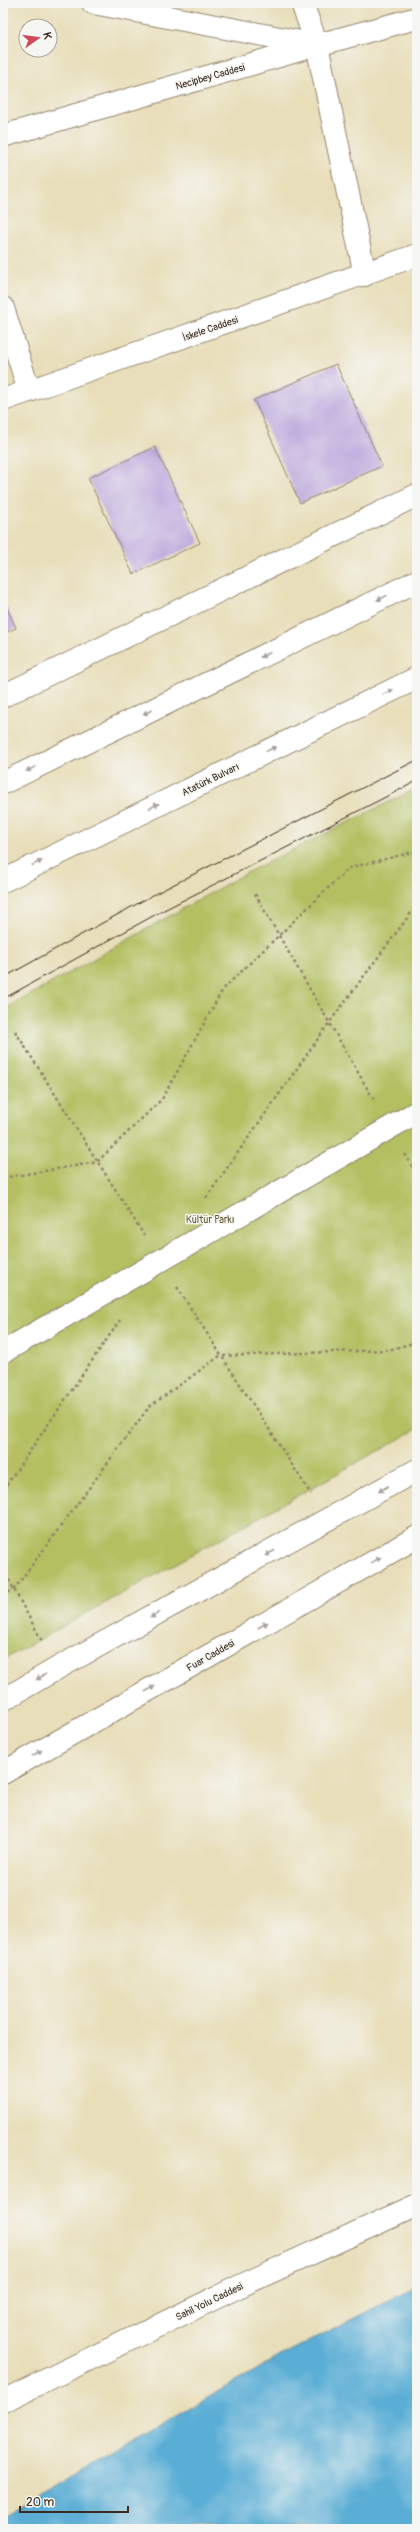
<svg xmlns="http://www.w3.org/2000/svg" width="420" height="2532" viewBox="0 0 420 2532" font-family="Pangolin,sans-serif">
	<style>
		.green { fill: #b3bf60; stroke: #77743f }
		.water { fill: #5aadd5; stroke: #4a6c7a }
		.building { fill: #b8a3dc }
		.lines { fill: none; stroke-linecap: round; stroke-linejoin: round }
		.street-casing { stroke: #92846c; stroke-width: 24 }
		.secondary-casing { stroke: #92846c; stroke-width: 24 }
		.primary-casing { stroke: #92846c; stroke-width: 24 }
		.path { stroke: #92846c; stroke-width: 2.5; stroke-dasharray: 3 3; stroke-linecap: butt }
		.street { stroke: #fff; stroke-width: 22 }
		.secondary { stroke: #fff; stroke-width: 22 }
		.primary { stroke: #fff; stroke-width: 22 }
		.tram { stroke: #3b2a1e; stroke-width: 1 }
		.oneway { fill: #a79f9a }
		.labels { text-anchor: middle; stroke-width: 3; stroke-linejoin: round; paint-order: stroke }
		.street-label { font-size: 10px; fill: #3b2a1e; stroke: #f6f6f2 }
		.park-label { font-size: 10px; fill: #5f5732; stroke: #f6f6f2 }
	</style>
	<rect width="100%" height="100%" fill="#f6f6f2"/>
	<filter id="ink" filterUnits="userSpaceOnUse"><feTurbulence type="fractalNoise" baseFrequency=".025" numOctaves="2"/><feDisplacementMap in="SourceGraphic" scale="8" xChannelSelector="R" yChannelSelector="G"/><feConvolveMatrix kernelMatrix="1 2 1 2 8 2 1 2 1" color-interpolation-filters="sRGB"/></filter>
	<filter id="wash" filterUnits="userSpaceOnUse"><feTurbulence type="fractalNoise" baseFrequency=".012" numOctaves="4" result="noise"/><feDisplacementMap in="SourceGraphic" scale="16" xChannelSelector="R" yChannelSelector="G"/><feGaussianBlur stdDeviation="0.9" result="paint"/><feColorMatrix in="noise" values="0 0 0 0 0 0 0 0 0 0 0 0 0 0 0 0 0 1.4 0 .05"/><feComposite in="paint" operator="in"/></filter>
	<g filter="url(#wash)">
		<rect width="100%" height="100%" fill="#e8deb9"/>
		<!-- green -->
		<path class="green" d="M417,788V1429L3,1660V1010L244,874Z"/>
		<!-- water -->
		<path class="water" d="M417,2286V2529H3V2515L286,2353Z"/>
		<g id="blocks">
			<!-- building -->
			<path class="building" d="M336,364L382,466L300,503L254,400Z
				M155,447L200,543L133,574L88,478Z
				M3,599L16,628L3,634Z"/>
		</g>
	</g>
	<g filter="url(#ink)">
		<use href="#blocks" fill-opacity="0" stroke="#92846c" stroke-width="1"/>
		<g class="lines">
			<defs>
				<path id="street" d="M93,3L317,45
					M302,3L317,45L365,275
					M3,308L29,391
					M3,696L417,495
					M3,1352L417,1112
					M3,2401L238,2287L417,2205"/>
				<path id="secondary" d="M3,136L317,45L417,18
					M3,400L417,255
					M3,1700L56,1669L417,1470
					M3,1773L417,1537"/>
				<path id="primary" d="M3,783L417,581
					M3,881L417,678"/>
			</defs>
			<!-- street casing -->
			<use href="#street" class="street-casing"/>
			<!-- secondary casing -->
			<use href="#secondary" class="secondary-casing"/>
			<!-- primary casing -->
			<use href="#primary" class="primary-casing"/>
			<!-- path -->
			<path class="path" d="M255,894L375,1102
				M15,1031L144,1235
				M405,1154L417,1174
				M3,1178L97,1162L162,1099L223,989L349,868L417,851
				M206,1198L329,1023L417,905
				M177,1287L311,1494
				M3,1490L120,1320
				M3,1569L43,1643
				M3,1596L15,1588L149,1407L220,1356L388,1350L417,1342"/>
			<!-- street -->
			<use href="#street" class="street"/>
			<!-- secondary -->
			<use href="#secondary" class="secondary"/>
			<!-- primary -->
			<use href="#primary" class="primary"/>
			<!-- tram -->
			<path class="tram" d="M3,978L153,895L417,760
				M3,999L162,911L417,781"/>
		</g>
		<!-- one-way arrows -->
		<defs><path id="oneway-solid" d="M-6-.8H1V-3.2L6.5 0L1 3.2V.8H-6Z"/></defs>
		<g class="oneway">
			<use href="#oneway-solid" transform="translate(382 598) rotate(154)"/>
			<use href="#oneway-solid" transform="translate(265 655) rotate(154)"/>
			<use href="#oneway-solid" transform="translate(388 692) rotate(-26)"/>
			<use href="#oneway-solid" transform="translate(148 712) rotate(154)"/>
			<use href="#oneway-solid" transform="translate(271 749) rotate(-26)"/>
			<use href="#oneway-solid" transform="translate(31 769) rotate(154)"/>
			<use href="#oneway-solid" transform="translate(154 806) rotate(-26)"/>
			<use href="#oneway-solid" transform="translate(37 863) rotate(-26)"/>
			<use href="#oneway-solid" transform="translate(383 1489) rotate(150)"/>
			<use href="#oneway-solid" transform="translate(270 1553) rotate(151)"/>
			<use href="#oneway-solid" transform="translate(376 1560) rotate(-30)"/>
			<use href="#oneway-solid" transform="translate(155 1615) rotate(151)"/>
			<use href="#oneway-solid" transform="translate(263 1625) rotate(-30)"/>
			<use href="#oneway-solid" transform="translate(41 1677) rotate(149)"/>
			<use href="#oneway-solid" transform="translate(150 1689) rotate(-30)"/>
			<use href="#oneway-solid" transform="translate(37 1753) rotate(-30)"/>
		</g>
	</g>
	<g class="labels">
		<!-- street labels -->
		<g class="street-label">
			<text transform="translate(210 76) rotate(-16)" y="4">Necipbey Caddesi</text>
			<text transform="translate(210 328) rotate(-19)" y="4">İskele Caddesi</text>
			<text transform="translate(210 779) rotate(-26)" y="4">Atatürk Bulvarı</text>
			<text transform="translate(210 1655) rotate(-30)" y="4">Fuar Caddesi</text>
			<text transform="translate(209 2301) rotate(-26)" y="4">Sahil Yolu Caddesi</text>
		</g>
		<!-- park labels -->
		<g class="park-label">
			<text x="210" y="1223">Kültür Parkı</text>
		</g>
	</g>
	<!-- margin -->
	<rect width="420" height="2532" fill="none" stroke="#f6f6f2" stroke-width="16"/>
	<!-- north arrow -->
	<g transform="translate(38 38) rotate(76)"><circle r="19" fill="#f6f6f2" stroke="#aba49d"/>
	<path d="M0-3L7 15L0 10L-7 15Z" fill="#d1495b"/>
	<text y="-6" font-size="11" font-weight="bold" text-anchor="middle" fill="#3b2a1e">K</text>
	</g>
	<!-- scale -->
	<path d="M20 2506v6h108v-6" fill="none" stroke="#3b2a1e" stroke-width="2"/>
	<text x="26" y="2506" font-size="12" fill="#3b2a1e" stroke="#f6f6f2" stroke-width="3" paint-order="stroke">20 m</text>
</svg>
